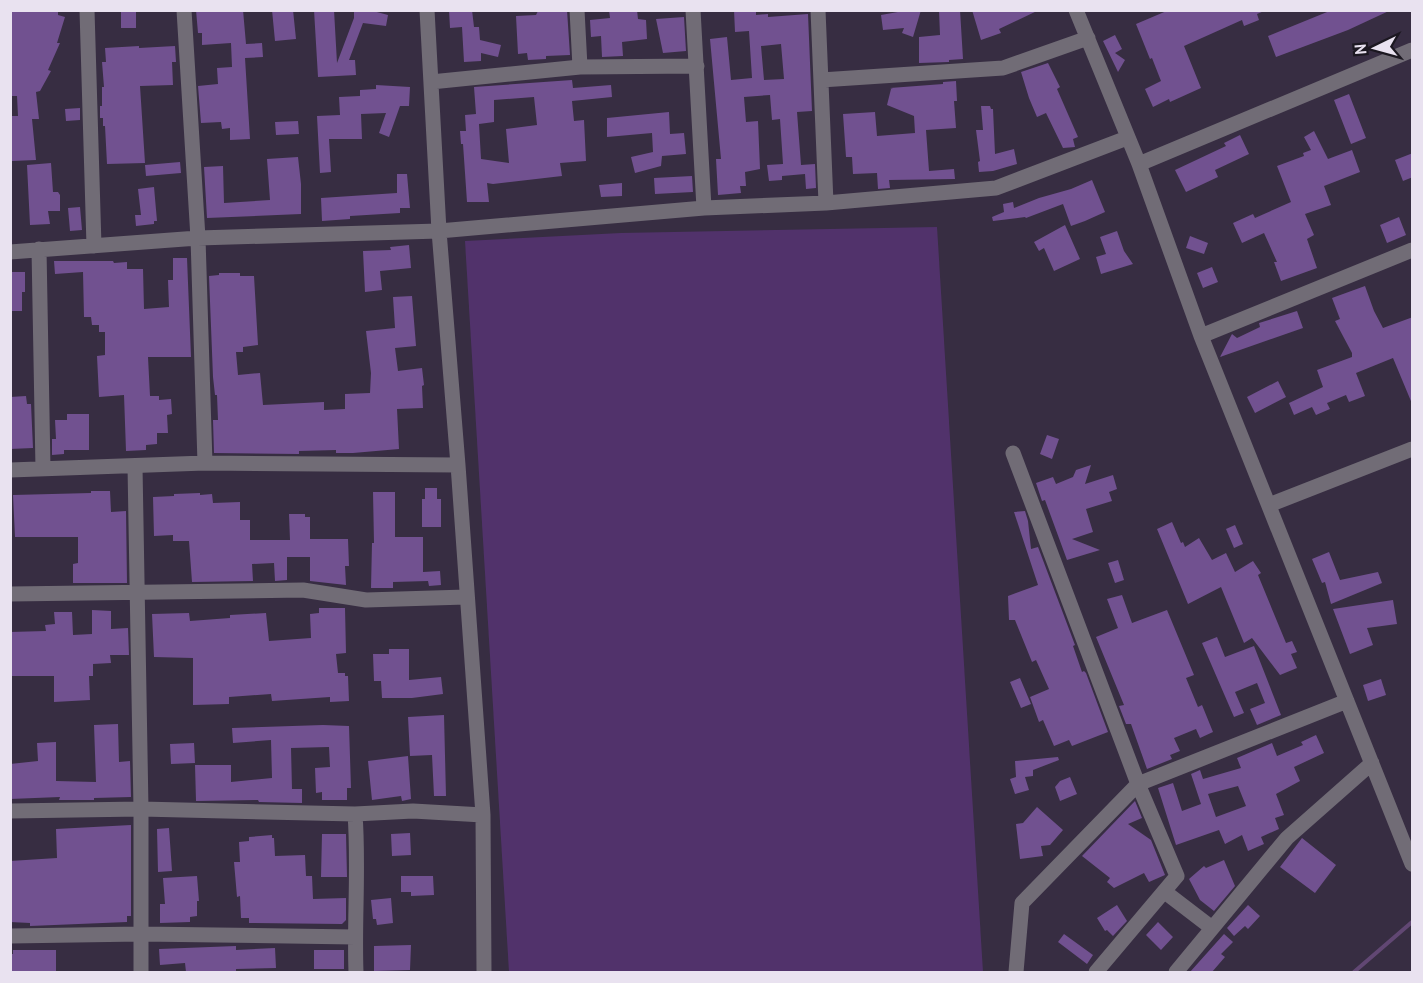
<svg xmlns="http://www.w3.org/2000/svg" width="1423" height="983" viewBox="0 0 1423 983" font-family="'PT Sans',sans-serif">
	<style>
		.green { fill: #51326b }
		.lines { fill: none; stroke-linecap: round; stroke-linejoin: round }
		.stream { stroke: #614773; stroke-width: 4 }
		.building { fill: #715190; fill-rule: evenodd }
		.minor { stroke: #716c76; stroke-width: 15 }
	</style>
	<rect width="100%" height="100%" fill="#372d42"/>
	<!-- green -->
	<path class="green" d="M937,227L983,972H509L465,241L621,233Z"/>
	<g class="lines">
		<!-- stream -->
		<path class="stream" d="M1354,972L1412,922"/>
	</g>
	<!-- building -->
	<path class="building" d="M30,10H58V15L65,17L57,43H60L48,70L51,71L40,91L36,92L39,119H32L36,160L12,161L10,116H18L17,96H10V12Z
		M136,10V28H121V11Z
		M196,10H243L246,44L262,43L263,57L245,58L250,139L230,140V128L222,129L221,122L201,123L198,86L218,84L217,68L232,67L231,43L202,45V33H198Z
		M272,10H293L296,39L275,41Z
		M314,10H334L337,63L354,18V11H373L388,15L386,26L363,23L349,60H355L356,75L318,77Z
		M449,10H472L474,27H479L480,40L501,45L498,57L481,53V61L464,62L462,27L450,28Z
		M551,10H567L570,55L546,56V59L528,60L527,53L518,54L516,16L536,15L538,11Z
		M609,10H637L638,19L646,20L647,39L622,42L623,56L602,57L601,36L591,37L590,20L610,18Z
		M734,10H756V15L768,14V17L808,14L812,111L797,112L801,165L815,164L816,188L806,189L805,174L782,176V180L769,181L767,165L783,164L780,119L772,120L770,95L744,97L746,122L758,121L760,169L745,172L746,186H740L741,193L718,195L716,159H721L710,39L727,37L731,80L752,78L749,31L735,32ZM781,44L784,79L764,80L761,46Z
		M909,10H921L913,37L902,33L904,28L883,30L881,15Z
		M939,10H960L963,59L949,60V62L919,63V37L940,35Z
		M972,10H1039L999,29L1001,33L981,40Z
		M1169,10L1264,11L1257,14L1259,20L1244,26L1242,20L1184,46L1201,88L1170,102L1169,99L1153,107L1145,89L1161,81L1152,58L1150,59L1136,24Z
		M1332,10H1391L1348,30L1276,57L1268,36Z
		M684,17L686,51L663,53L656,19Z
		M1115,35L1122,49L1115,53L1125,60L1118,72L1103,41Z
		M139,46V48L175,46L176,62H172L173,85L140,86L145,163L107,164L105,126H103V118H100V106H102V87H104L102,62H106L105,48Z
		M1048,63L1060,87L1057,89L1078,137L1073,139L1075,147L1063,148L1046,113L1037,117L1029,98L1021,72Z
		M572,80L573,88L611,85L612,97L572,101L574,121L584,120L586,161L560,163L562,176L493,184L487,183L489,202H467L463,144H461L460,131H466L465,115L476,114L474,87ZM534,97L537,125L506,129L509,163L481,159L479,124L494,122V100Z
		M956,81L957,101H954L956,128L926,130L929,171L954,169L955,179L889,180L890,188L878,189L877,173L853,174L852,157H846L843,114L875,112L877,136L915,133L914,116L887,105L891,89H893L890,88L943,84V82Z
		M376,85L410,87L409,106H400L389,137L379,133L386,113L361,114L362,139H329L331,172L320,173L317,116L340,115L339,97L360,96V90L376,89Z
		M1349,94L1366,138L1351,144L1334,100Z
		M981,106H990L991,109H993L995,154L1014,149L1017,164L993,171L979,172L978,162L980,161L976,130H983Z
		M80,108V120L66,121L65,109Z
		M669,112L670,134L684,133L686,154L662,156L661,166L635,173L631,157L653,152L652,133L607,137V118Z
		M298,121L299,134L276,135L275,122Z
		M1314,131L1328,159L1352,150L1360,172L1324,186L1331,205L1305,214L1314,235L1307,239L1317,268L1281,281L1274,262H1277L1264,233L1242,243L1233,223L1253,214L1255,218L1291,202L1277,166L1304,156L1303,153L1311,150L1304,137Z
		M1240,135L1249,154L1215,170L1218,177L1186,192L1175,170L1226,146L1224,143Z
		M1413,153V177L1403,181L1395,160Z
		M298,157L301,184V214L207,218L204,167L223,166L224,203L270,200L267,159Z
		M180,162L181,173L146,176L145,165Z
		M51,163L53,192H58L60,195V211H48L50,224L30,225L27,165Z
		M397,174H407L410,208H400V213L350,216V219L322,221L321,198L397,193Z
		M692,176L693,192L655,194L654,178Z
		M1092,180L1105,212L1085,221L1071,226L1063,204L1026,218L1025,217L993,221L992,217L1004,212L1003,204L1013,202L1014,208L1039,198L1071,189Z
		M622,183V196L601,197L599,185Z
		M154,187L157,221H154V224L136,226L135,215H141L138,189Z
		M80,207L82,230L70,231L68,208Z
		M1399,217L1406,235L1387,243L1380,225Z
		M1065,225L1080,259L1054,271L1044,248L1039,251L1034,242Z
		M1117,231L1124,251L1133,264L1101,274L1096,257L1106,254L1100,237Z
		M1190,236L1208,243L1204,254L1186,248Z
		M409,245L411,268L380,271L382,290L365,292L363,251L391,250L390,247Z
		M173,258H187L191,357H148L150,396H159V400L171,399L172,414L167,415L168,433H157V444L146,445V450L126,451L124,395L99,397L97,356L105,355V332H99V325H92L91,317H84L83,272L55,274L54,261H113L114,263L127,262V269H143L144,309L169,307L168,280H173Z
		M1212,267L1218,282L1203,288L1197,273Z
		M10,272H25V292H22V311H10Z
		M219,273H240V276H254L258,345L243,347V352H236L238,375L260,373L263,405L324,402V410L345,409V394L370,393L371,373L366,331L395,328L393,297L412,296L416,346L395,348L398,371L422,368L424,385L422,386L423,408L397,409L399,449L353,453H336V450L299,451V454L214,453L213,420H218L217,395H215L213,377L209,276L219,275Z
		M1365,286L1374,311L1383,328L1413,317V406L1393,358L1356,373L1365,396L1349,402L1346,395L1327,403L1330,409L1316,415L1312,407L1294,415L1289,403L1323,387L1317,370L1352,357V353L1335,321L1340,319L1332,298Z
		M1297,311L1303,328L1220,357L1232,334L1237,338L1260,327L1259,323Z
		M1278,381L1286,397L1255,413L1247,397Z
		M26,396L27,404H31L33,448L10,449V397Z
		M67,414H89V450H64V454L52,455V439H56L55,420H67Z
		M1047,435L1059,439L1052,459L1040,454Z
		M1091,465L1085,484L1113,475L1117,489L1109,492L1112,501L1086,509L1093,532L1072,539L1100,550L1067,560L1045,500L1042,501L1036,483L1053,477L1056,484L1073,477L1076,470Z
		M425,488H437V499H441V527H422V499H425Z
		M91,491H110L111,512L126,511L127,583H73V564L78,563V537H15L13,495L91,493Z
		M373,492H395V537H423V572L440,571L441,585L429,586L428,581L393,582V588H371L372,543H374Z
		M200,493V495L212,494L213,503L240,502V520H250V540H290L289,514H305V517H310V539H348L349,566H345L346,585L310,581V557H287V580L275,581L274,563L252,564L253,581L192,582L189,541H173V535L154,536L153,497L174,496V494Z
		M1025,511L1028,521L1031,549L1038,547L1075,645L1073,646L1082,672L1084,671L1086,673L1108,732L1072,746L1069,740L1054,746L1043,720L1039,722L1030,697L1049,689L1036,660L1032,662L1015,620H1009L1008,596L1038,585L1014,512Z
		M1172,522L1181,543L1183,542L1185,547L1199,538L1212,560L1226,553L1235,572L1253,561L1261,573L1258,575L1286,643L1292,641L1297,652L1291,654L1297,668L1280,675L1252,638L1244,643L1221,587L1188,604L1157,529Z
		M1235,525L1243,544L1234,548L1226,529Z
		M1329,552L1340,580L1378,572L1382,583L1331,604L1325,582L1322,583L1312,559Z
		M1118,560L1124,580L1115,583L1108,563Z
		M1122,595L1132,623L1167,610L1194,675L1186,678L1198,707L1202,705L1213,732L1200,738L1196,729L1174,738L1180,751L1170,755L1172,759L1147,769L1131,724H1126L1119,706L1124,705L1096,637L1118,628L1107,599Z
		M1393,600L1397,624L1367,628L1373,645L1350,654L1333,609Z
		M319,608H345L346,653L336,654L338,673H345V676H348L349,701L330,702V697L272,701L271,694L229,697V704L193,705V658L154,657L152,614L189,613L190,621L230,618V615L266,613L269,641L311,638L310,614L319,613Z
		M92,610L111,611V629L128,628L129,655H110L111,663L93,664V676H89L90,700L54,702V676H10V632L46,631L45,625L55,624L54,612H72L73,635L92,634Z
		M1217,637L1225,657L1254,646L1281,715L1257,725L1250,709L1265,703L1257,683L1235,692L1244,713L1234,717L1202,643Z
		M389,649H409V680L441,677L443,694L412,698H382L381,681H374L373,654H389Z
		M1020,678L1031,704L1021,708L1010,682Z
		M1381,679L1386,695L1368,701L1363,685Z
		M444,715L446,796H434L432,755L410,756L408,717Z
		M118,724L119,762L130,761L131,797L94,798V800H59L60,797L10,799V764L38,761L37,743L56,742V781L96,782L94,725Z
		M323,725L349,726L351,788H347V800H322V792L316,793L315,768L330,767L329,747L291,748L292,789H302V803L259,802L258,800L196,801L195,765H231V782L272,778L271,740L233,743L232,728Z
		M1316,735L1324,753L1294,767L1300,781L1276,794L1284,815L1275,818L1279,829L1261,837L1264,844L1248,851L1242,835L1225,844L1219,830L1176,845L1158,788L1173,783L1182,811L1201,804L1191,774L1200,770L1203,779L1241,768L1237,758L1272,743L1277,756L1303,745L1301,742ZM1238,786L1246,806L1216,817L1208,794Z
		M194,743L195,763L171,764L170,744Z
		M408,756L411,799L402,801L401,796L372,800L368,761Z
		M1058,757L1059,760L1033,770V776L1025,777L1029,790L1015,794L1010,779L1016,777L1015,761Z
		M1070,777L1077,794L1060,801L1055,787L1060,781Z
		M1135,801L1142,818L1128,824L1151,840L1165,875L1149,882L1144,873L1114,888L1107,882L1110,878L1082,856Z
		M1037,807L1063,830L1050,845L1041,846L1043,856L1020,859L1016,824L1023,823Z
		M131,825V916H127V922L30,926V923L10,922V861L57,858L56,829Z
		M169,828L172,871L158,872L157,829Z
		M410,833L411,855L392,856L391,834Z
		M322,834H346L347,877H321Z
		M272,835V838H274L275,856L305,855L306,876H312L313,899L346,898V920L342,924L249,923V918H241L240,896L237,897L234,862H240L239,842L249,841V837Z
		M1302,838L1336,865L1315,893L1280,867Z
		M1224,860L1235,886L1214,911L1200,900L1189,879L1204,866L1206,868Z
		M197,876L199,901H197V916L190,917V922L160,923V904H165L163,878Z
		M401,876H433L434,895L411,896V892H401Z
		M391,898L393,923L377,925L376,919H373L371,900Z
		M1117,905L1127,921L1113,936L1107,930L1105,931L1097,918Z
		M1248,905L1260,916L1248,929L1245,926L1234,936L1227,928Z
		M1158,922L1173,937L1161,950L1146,935Z
		M1064,934L1093,955L1087,964L1058,942Z
		M1224,934L1233,942L1221,954L1225,957L1212,972H1190Z
		M411,945L410,970L374,971V946Z
		M236,946V950L275,948L276,968L236,969V972H186L185,963L160,965L159,949Z
		M13,950H56V972H10V954H13Z
		M314,950H344V969H314Z"/>
	<g class="lines">
		<!-- minor -->
		<path class="minor" d="M87,10L94,246
			M184,10L198,238L205,463
			M427,10L439,231L458,465L483,815L484,972
			M577,10L580,67
			M693,10L704,208
			M818,10L826,203
			M1076,10L1139,164L1201,336L1412,864
			M821,80L1003,68L1088,38
			M431,82L580,67L697,66
			M1139,164L1412,50
			M39,249L43,469
			M10,252L198,238L439,231L704,208L826,203L996,188L1127,138
			M1201,336L1412,250
			M1013,453L1138,784L1177,876L1096,972
			M135,466L141,809V972
			M10,470L205,463L458,465
			M1269,505L1412,449
			M10,594L303,590L366,600L466,597
			M10,811L141,809L355,814L413,811L483,815
			M355,814C359,867 354,920 356,972
			M1165,892L1212,928
			M10,936L141,934L355,937
			M1016,972L1022,903L1138,784L1347,701
			M1176,972L1287,838L1372,763"/>
	</g>
	<!-- border -->
	<rect width="1423" height="983" fill="none" stroke="#e9e2f0" stroke-width="24"/>
	<!-- north arrow -->
	<g transform="translate(1375 48) rotate(265)" stroke="#1c1821" stroke-width="4.5" paint-order="stroke">
	<path d="M0-4.5L10 22L0 15L-10 22Z" fill="#e9e2f0"/>
	<text y="-9" font-size="16" font-weight="bold" text-anchor="middle" fill="#e9e2f0">N</text>
	</g>
</svg>
